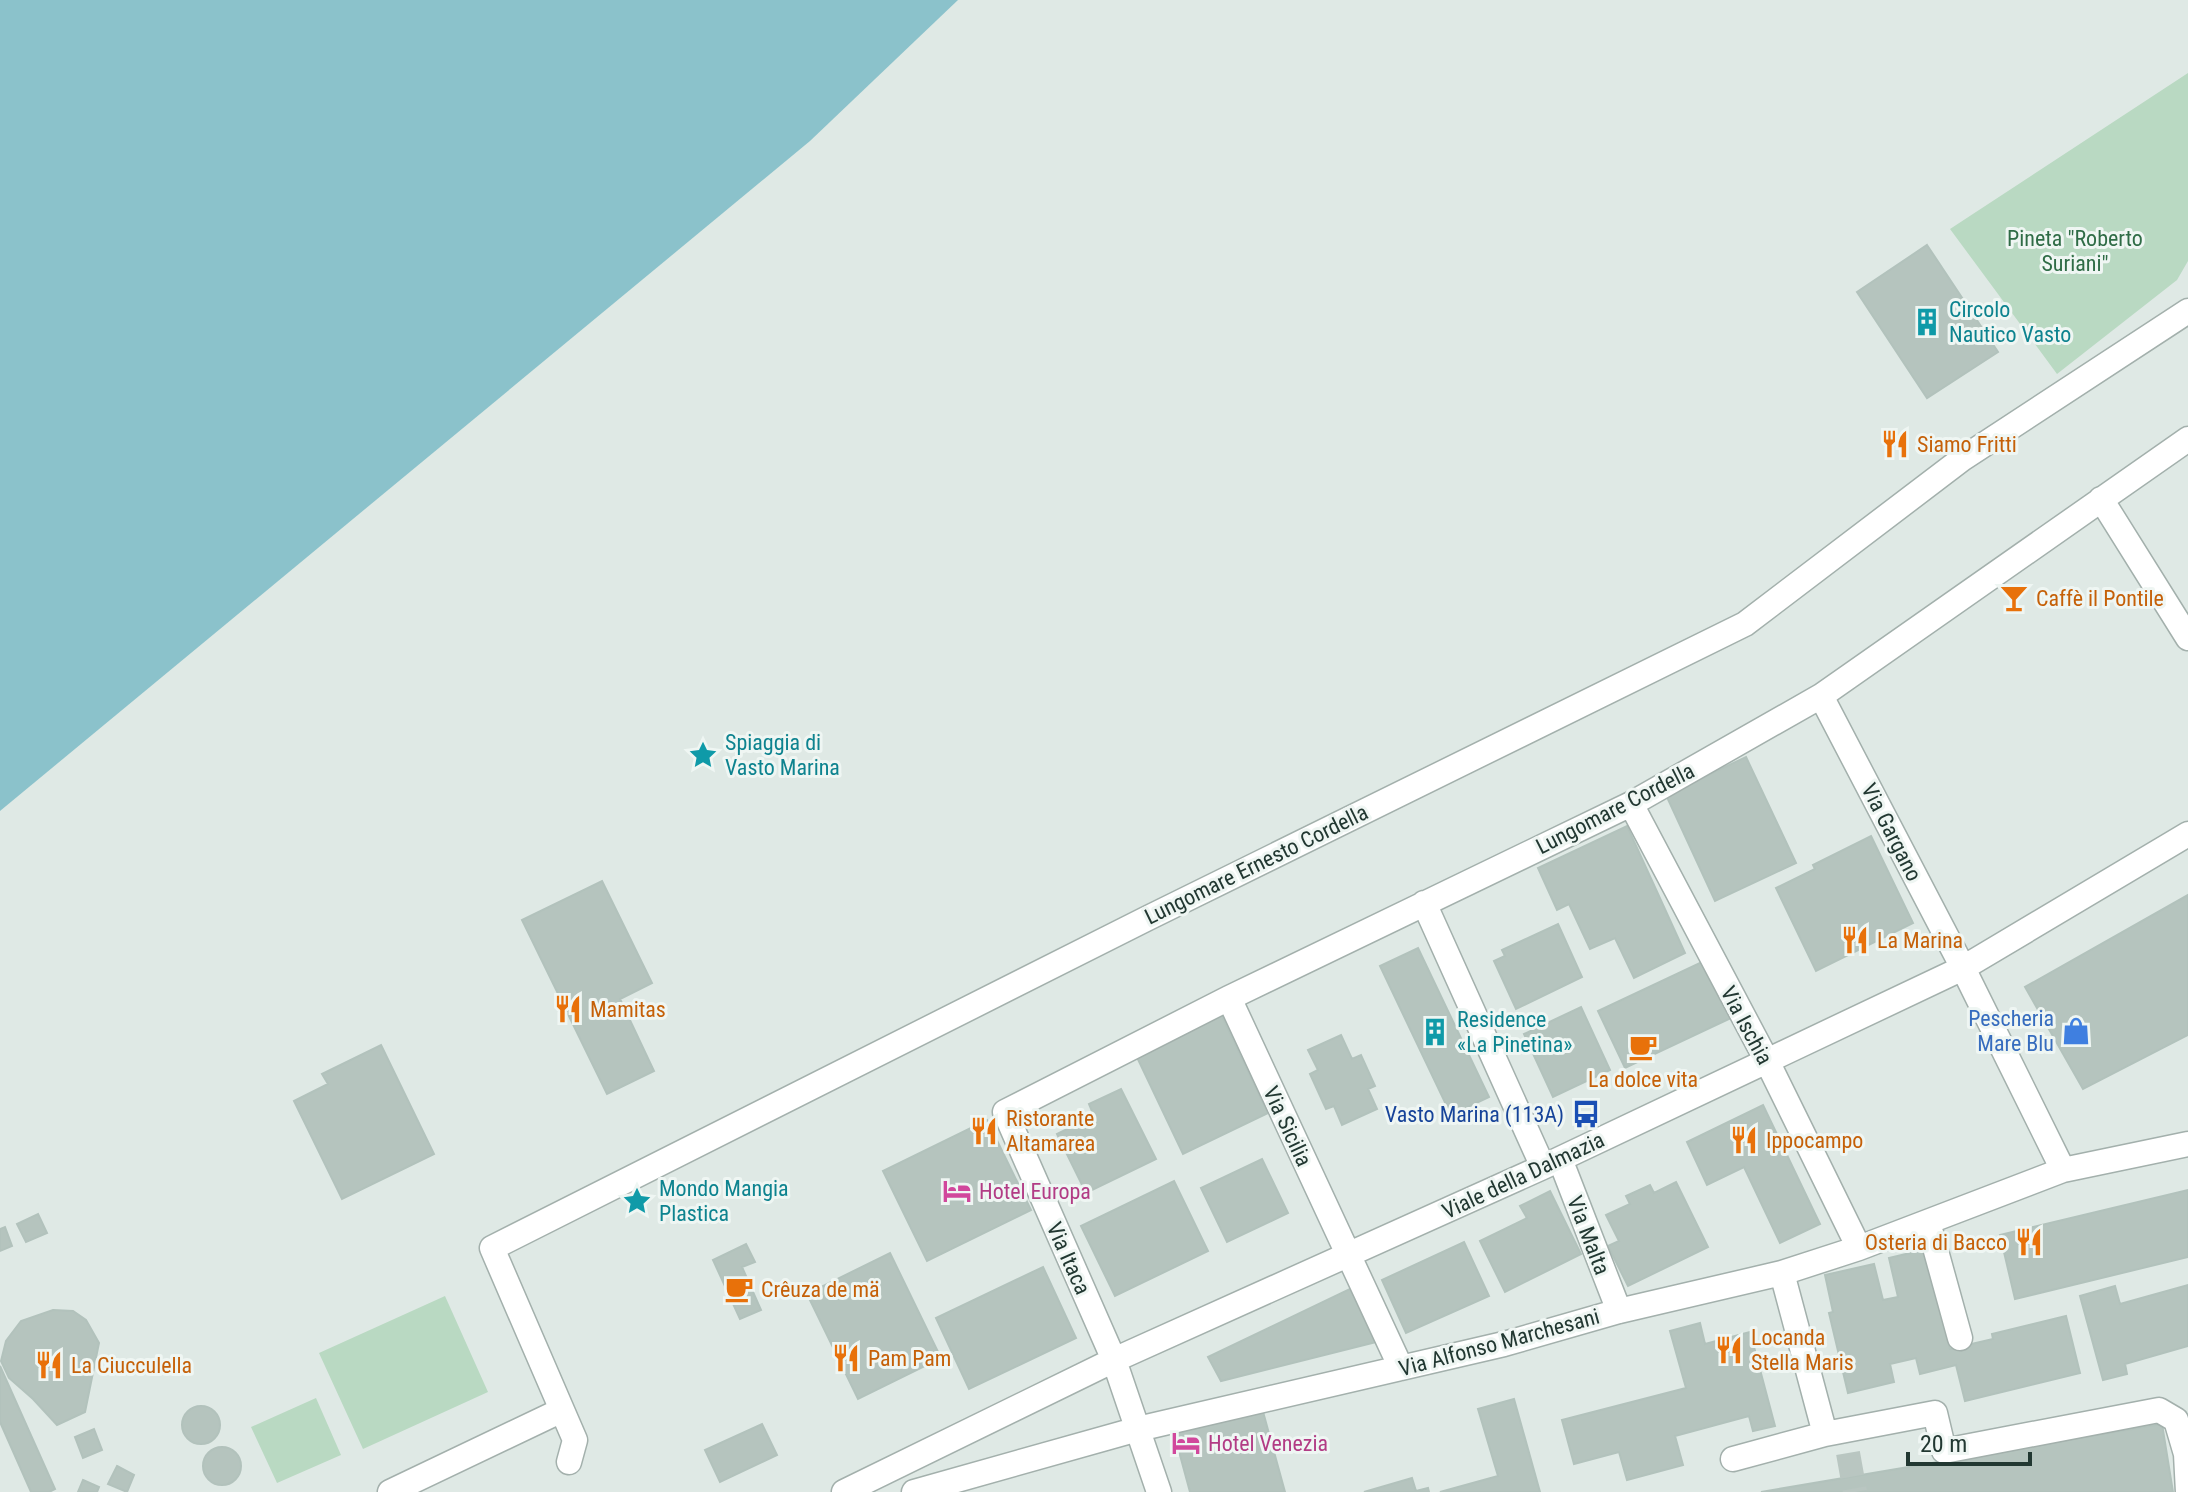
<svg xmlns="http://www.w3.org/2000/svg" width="2188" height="1492" viewBox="0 0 2188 1492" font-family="'Roboto Condensed',sans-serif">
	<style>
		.green { fill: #b9d9c2 }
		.water { fill: #8bc2cb }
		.building { fill: #b5c4be; stroke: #b2c2bc; stroke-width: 2 }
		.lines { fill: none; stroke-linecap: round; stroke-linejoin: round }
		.minor-tunnel { stroke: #b9c6c1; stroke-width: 24; stroke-dasharray: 24 12; stroke-linecap: butt }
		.minor-casing { stroke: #a3b0ac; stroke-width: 27 }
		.minor { stroke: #fff; stroke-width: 24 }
		.labels { text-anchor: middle; stroke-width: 6; stroke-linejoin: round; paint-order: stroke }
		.park-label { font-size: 22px; fill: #2f6c46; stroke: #eff6f3 }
		.culture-label { font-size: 22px; fill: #0d838f; stroke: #eff6f3; text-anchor: start }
		.food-label { font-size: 22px; fill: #c56008; stroke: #eff6f3; text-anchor: start }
		.street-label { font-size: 22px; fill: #223832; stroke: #eff6f3 }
		.shop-label { font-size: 22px; fill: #366cbe; stroke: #eff6f3; text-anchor: end }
		.transit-label { font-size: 22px; fill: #164399; stroke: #eff6f3; text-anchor: end }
		.hotel-label { font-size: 22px; fill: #b23c85; stroke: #eff6f3; text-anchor: start }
	</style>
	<rect width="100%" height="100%" fill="#dfe9e5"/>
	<!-- green -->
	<path class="green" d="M2188,73V261L2177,280L2057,374L1950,229Z
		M445,1296L488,1392L363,1449L319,1353Z
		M316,1398L341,1455L277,1483L251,1427Z"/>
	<!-- water -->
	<path class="water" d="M0,0H958L810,141L0,811Z"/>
	<!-- building -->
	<path class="building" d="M1927,245L1998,352L1927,398L1857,292Z
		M1746,757L1796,863L1715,901L1666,795Z
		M1627,826L1685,953L1634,978L1615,938L1590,949L1569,904L1557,910L1538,868Z
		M1871,836L1913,923L1816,971L1776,888L1815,869L1813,865Z
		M602,881L652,983L620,999L654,1071L607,1094L522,920Z
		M2188,895V1035L2083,1089L2025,987Z
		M1558,924L1582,977L1516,1009L1494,961L1505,956L1502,950Z
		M1418,948L1489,1097L1451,1115L1380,966Z
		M1704,961L1731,1018L1625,1068L1598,1011Z
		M1581,1007L1610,1070L1553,1097L1524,1034Z
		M1219,1010L1268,1113L1183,1154L1134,1051Z
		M1341,1035L1352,1059L1361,1055L1375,1086L1368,1089L1377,1109L1342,1125L1334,1106L1326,1109L1310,1074L1318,1070L1308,1050Z
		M381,1045L434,1154L342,1199L294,1101L328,1084L322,1074Z
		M1121,1089L1156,1159L1086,1193L1057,1134L1094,1116L1089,1104Z
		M1763,1105L1820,1224L1780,1243L1744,1167L1707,1185L1687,1142Z
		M987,1120L1031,1210L927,1261L883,1171Z
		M1262,1159L1288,1213L1227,1242L1201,1188Z
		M1174,1181L1208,1251L1115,1296L1081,1226Z
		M1676,1182L1708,1247L1628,1286L1608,1246L1619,1241L1606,1215L1630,1204L1626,1196L1650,1185L1654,1193Z
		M2188,1190V1257L2015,1299L2000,1235Z
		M1550,1191L1581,1254L1505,1292L1480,1241L1527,1218L1520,1206Z
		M38,1214L47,1233L26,1242L17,1224Z
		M5,1227L12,1246L0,1251V1229Z
		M1464,1242L1489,1296L1406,1333L1382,1280Z
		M746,1244L755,1262L742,1267L761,1310L740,1319L713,1260Z
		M1927,1249L1950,1349L1993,1339L1992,1334L2066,1316L2080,1373L1965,1401L1956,1365L1920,1374L1916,1358L1890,1364L1894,1382L1848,1393L1829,1313L1833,1312L1825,1275L1874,1264L1883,1300L1898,1297L1889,1258Z
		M890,1253L941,1358L858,1399L807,1294Z
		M1043,1267L1076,1338L969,1389L936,1318Z
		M2188,1285V1346L2125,1364L2127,1374L2103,1380L2080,1296L2115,1286L2120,1304Z
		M1356,1286L1380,1341L1221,1381L1208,1357Z
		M53,1310L73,1311L86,1320L99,1343L85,1412L57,1425L33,1399L9,1378L1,1361L6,1341L21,1321Z
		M1700,1323L1705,1344L1750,1332L1775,1426L1753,1431L1749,1416L1675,1436L1683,1465L1627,1480L1619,1452L1574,1464L1562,1420L1686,1388L1670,1331Z
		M0,1366L55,1489L49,1492H31L0,1422Z
		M1514,1399L1540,1492H1440L1498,1476L1478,1409Z
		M182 1425a19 19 0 1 1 38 0a19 19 0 1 1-38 0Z
		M1262,1408L1285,1492H1190L1174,1433Z
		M762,1424L777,1455L720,1482L705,1450Z
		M2162,1424L2173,1492H1761Z
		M94,1429L102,1450L83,1458L75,1437Z
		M203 1466a19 19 0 1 1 38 0a19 19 0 1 1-38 0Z
		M117,1466L134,1475L127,1492L108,1484Z
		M1412,1478L1416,1491L1428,1488L1429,1492H1364Z
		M83,1480L99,1487L97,1492H78Z"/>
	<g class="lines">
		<!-- minor-tunnel -->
		<path class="minor-tunnel" d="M1848,1453L1855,1492"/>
		<defs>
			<path id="minor" d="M2101,499L2188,638
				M1631,804L1767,1061L1859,1248
				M1424,903L1543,1167
				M1229,998L1401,1368
				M1560,1159L1619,1311
				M2063,1170L2188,1144
				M1928,1222L1960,1338
				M1825,1434L1935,1413L1944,1451L2159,1410L2176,1420L2186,1454L2188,1492
				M1733,1459L1825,1434L1782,1273
				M569,1462L575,1440L492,1248L1148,918L1745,624L1962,459L2188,311
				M390,1492L562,1410
				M844,1492L1114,1360L1543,1167L1963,968L2188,834
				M914,1492L1138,1429L1504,1344L1619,1311L1782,1273L1859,1248L2063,1170L1963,968L1821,696
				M1159,1492L1114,1360L1005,1112L1229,998L1631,804L1821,696L2188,439"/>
		</defs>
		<!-- minor casing -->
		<use href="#minor" class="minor-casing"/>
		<!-- minor -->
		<use href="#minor" class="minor"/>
	</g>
	<!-- icons -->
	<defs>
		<symbol id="building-bare" viewBox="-9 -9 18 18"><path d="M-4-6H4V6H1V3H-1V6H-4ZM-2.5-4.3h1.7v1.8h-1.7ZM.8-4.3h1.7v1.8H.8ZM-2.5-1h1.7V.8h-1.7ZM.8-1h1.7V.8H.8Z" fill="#0f9aa8" stroke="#eff6f3" stroke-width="2.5" paint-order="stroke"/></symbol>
		<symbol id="restaurant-bare" viewBox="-9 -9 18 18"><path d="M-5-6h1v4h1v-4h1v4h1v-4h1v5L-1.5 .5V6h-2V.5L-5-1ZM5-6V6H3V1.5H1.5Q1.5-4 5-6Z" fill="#e8710a" stroke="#eff6f3" stroke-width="2.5" paint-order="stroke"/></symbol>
		<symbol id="bar-bare" viewBox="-9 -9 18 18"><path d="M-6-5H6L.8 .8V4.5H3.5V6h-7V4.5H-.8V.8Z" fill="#e8710a" stroke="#eff6f3" stroke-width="2.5" paint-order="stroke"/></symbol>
		<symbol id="sight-bare" viewBox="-9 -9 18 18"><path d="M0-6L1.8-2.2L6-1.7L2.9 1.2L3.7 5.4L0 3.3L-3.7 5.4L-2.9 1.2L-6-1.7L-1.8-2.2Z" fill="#0f9aa8" stroke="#eff6f3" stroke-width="2.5" paint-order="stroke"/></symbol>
		<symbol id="shop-bare" viewBox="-9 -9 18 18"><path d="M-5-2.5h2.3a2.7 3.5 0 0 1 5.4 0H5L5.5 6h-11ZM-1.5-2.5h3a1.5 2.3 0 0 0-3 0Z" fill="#3f7fe0" stroke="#eff6f3" stroke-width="2.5" paint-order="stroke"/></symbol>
		<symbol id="cafe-bare" viewBox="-9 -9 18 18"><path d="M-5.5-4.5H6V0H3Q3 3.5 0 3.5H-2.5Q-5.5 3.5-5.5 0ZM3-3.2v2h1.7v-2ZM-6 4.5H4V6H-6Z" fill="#e8710a" stroke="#eff6f3" stroke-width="2.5" paint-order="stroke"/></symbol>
		<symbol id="bus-bare" viewBox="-9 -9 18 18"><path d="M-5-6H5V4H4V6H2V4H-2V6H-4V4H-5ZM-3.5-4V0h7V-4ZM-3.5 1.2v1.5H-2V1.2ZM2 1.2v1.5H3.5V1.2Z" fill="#1a4fb4" stroke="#eff6f3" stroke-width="2.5" paint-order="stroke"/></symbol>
		<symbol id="hotel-bare" viewBox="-9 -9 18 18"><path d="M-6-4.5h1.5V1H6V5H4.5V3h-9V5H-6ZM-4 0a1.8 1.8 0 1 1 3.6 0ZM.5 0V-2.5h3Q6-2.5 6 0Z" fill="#d1479c" stroke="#eff6f3" stroke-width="2.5" paint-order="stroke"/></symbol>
	</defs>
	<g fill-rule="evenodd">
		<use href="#building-bare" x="1907" y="302" width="40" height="40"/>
		<use href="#restaurant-bare" x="1875" y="424" width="40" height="40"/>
		<use href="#bar-bare" x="1994" y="578" width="40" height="40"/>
		<use href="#sight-bare" x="683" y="735" width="40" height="40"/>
		<use href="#restaurant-bare" x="1835" y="920" width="40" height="40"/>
		<use href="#restaurant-bare" x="548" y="989" width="40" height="40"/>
		<use href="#shop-bare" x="2056" y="1011" width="40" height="40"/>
		<use href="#building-bare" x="1415" y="1012" width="40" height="40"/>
		<use href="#cafe-bare" x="1623" y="1027" width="40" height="40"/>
		<use href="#bus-bare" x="1566" y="1094" width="40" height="40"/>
		<use href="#restaurant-bare" x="964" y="1111" width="40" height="40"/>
		<use href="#restaurant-bare" x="1724" y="1120" width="40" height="40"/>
		<use href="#hotel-bare" x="937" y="1171" width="40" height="40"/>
		<use href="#sight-bare" x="617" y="1181" width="40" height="40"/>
		<use href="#restaurant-bare" x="2009" y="1222" width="40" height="40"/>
		<use href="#cafe-bare" x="719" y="1269" width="40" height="40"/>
		<use href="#restaurant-bare" x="1709" y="1330" width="40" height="40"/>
		<use href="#restaurant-bare" x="826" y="1338" width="40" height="40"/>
		<use href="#restaurant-bare" x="29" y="1345" width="40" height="40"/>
		<use href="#hotel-bare" x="1166" y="1423" width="40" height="40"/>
	</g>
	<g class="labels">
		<!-- park labels -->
		<g class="park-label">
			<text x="2075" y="246">Pineta "Roberto<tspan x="2075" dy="25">Suriani"</tspan></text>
		</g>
		<!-- culture labels -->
		<g class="culture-label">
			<text x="1949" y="317">Circolo<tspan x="1949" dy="25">Nautico Vasto</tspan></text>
			<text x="725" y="750">Spiaggia di<tspan x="725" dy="25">Vasto Marina</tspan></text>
			<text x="1457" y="1027">Residence<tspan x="1457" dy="25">«La Pinetina»</tspan></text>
			<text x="659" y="1196">Mondo Mangia<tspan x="659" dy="25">Plastica</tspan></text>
		</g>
		<!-- food labels -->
		<g class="food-label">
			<text x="1917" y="452">Siamo Fritti</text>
			<text x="2036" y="606">Caffè il Pontile</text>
			<text x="1877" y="948">La Marina</text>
			<text x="590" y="1017">Mamitas</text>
			<text x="1643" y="1087" text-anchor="middle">La dolce vita</text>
			<text x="1006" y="1126">Ristorante<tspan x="1006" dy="25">Altamarea</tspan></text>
			<text x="1766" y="1148">Ippocampo</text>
			<text x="2007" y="1250" text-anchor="end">Osteria di Bacco</text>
			<text x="761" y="1297">Crêuza de mä</text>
			<text x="1751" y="1345">Locanda<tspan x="1751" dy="25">Stella Maris</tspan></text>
			<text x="868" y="1366">Pam Pam</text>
			<text x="71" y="1373">La Ciucculella</text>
		</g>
		<!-- street labels -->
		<g class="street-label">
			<text transform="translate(1615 808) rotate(-27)" y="8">Lungomare Cordella</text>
			<text transform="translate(1892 832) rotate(63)" y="8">Via Gargano</text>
			<text transform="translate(1256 864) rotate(-26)" y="8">Lungomare Ernesto Cordella</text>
			<text transform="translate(1747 1025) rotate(62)" y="8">Via Ischia</text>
			<text transform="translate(1288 1126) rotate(65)" y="8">Via Sicilia</text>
			<text transform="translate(1523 1175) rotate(-25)" y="8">Viale della Dalmazia</text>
			<text transform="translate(1589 1235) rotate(69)" y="8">Via Malta</text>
			<text transform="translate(1069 1258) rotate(66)" y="8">Via Itaca</text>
			<text transform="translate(1499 1342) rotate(-15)" y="8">Via Alfonso Marchesani</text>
		</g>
		<!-- shop labels -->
		<g class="shop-label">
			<text x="2054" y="1026">Pescheria<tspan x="2054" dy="25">Mare Blu</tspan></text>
		</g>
		<!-- transit labels -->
		<g class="transit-label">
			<text x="1564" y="1122">Vasto Marina (113A)</text>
		</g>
		<!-- hotel labels -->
		<g class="hotel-label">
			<text x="979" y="1199">Hotel Europa</text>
			<text x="1208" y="1451">Hotel Venezia</text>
		</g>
	</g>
	<!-- scale -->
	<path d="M1908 1452v12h122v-12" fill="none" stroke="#223832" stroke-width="4"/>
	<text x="1920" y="1452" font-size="24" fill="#223832" stroke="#eff6f3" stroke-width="6" paint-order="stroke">20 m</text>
</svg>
